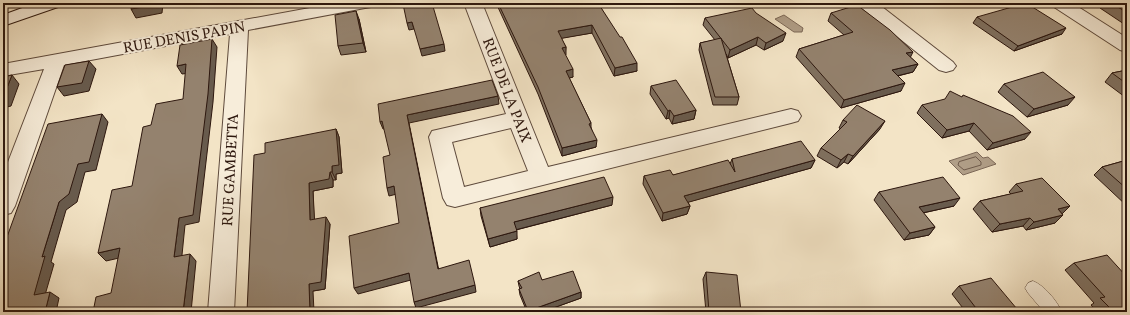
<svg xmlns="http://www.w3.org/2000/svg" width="1130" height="315" viewBox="0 0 1130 315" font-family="Vollkorn,serif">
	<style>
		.water { fill: #b09e87; stroke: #7c6857 }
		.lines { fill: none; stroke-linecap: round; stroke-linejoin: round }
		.shore { stroke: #6e5a4a; stroke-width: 1 }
		.lane-casing { stroke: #5e4a3c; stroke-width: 1 }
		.street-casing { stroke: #5e4a3c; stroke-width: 2 }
		.secondary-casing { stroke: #2d170e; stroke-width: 2 }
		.lane { fill: #f7edda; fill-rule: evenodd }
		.street { fill: #f7edda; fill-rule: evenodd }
		.secondary { fill: #f7edda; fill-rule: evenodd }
		.wall { fill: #7f705f; stroke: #2d170e }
		.shaded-wall { fill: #685b4d; stroke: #2d170e }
		.building { fill: #94826e; stroke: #2d170e }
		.labels { text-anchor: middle; stroke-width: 4; stroke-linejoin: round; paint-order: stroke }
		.street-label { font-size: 15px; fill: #2d170e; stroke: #f7edda }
	</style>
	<rect width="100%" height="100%" fill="#f3e4c6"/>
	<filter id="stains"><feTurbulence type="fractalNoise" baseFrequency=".005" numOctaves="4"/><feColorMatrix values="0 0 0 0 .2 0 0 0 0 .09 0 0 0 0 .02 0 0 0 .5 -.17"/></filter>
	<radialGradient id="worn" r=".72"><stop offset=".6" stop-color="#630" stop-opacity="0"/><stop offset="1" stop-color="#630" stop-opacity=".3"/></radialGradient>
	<!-- water -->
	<path class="water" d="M784,15L803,28L802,32H794L775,19Z
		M977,152L983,158L988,157L996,164L963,175L949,161Z"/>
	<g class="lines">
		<!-- shore -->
		<path class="shore" d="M976,157L981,162V165L964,170L958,165L959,162Z"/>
		<defs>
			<path id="lane" d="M1033,281C1044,285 1057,301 1062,312H1044L1028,293L1025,288L1028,283Z"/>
			<path id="street" d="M337,3H374L371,7L365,8L248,30L234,312H208L230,34L64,65L15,206L11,213L3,215V175L44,69L3,76V64Z
				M464,3H482L548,167L791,109L798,111L801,116L798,121L791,123L455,207L447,205L443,198L429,137L432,131L506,114ZM511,128L528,171L464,187L452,142Z
				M857,3H877L953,62L956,66L953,70L946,72L939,70L860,7Z
				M1051,3H1072L1127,38V52L1120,50L1054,7Z"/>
			<path id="secondary" d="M36,3H61L58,7L3,26V15Z"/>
		</defs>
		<!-- lane casing -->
		<use href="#lane" class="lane-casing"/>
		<!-- street casing -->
		<use href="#street" class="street-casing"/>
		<!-- secondary casing -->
		<use href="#secondary" class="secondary-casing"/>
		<!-- lane -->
		<use href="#lane" class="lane"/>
		<!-- street -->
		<use href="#street" class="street"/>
		<!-- secondary -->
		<use href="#secondary" class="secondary"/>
	</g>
	<!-- wall -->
	<path class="wall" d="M496,3H598L637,71L614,76L592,33L561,38L566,47L565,55L573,77L569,78L591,123V127L596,147L562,156L538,94Z
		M1104,3H1127V26L1100,8Z
		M831,13L910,57L918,64L913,72L898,76L901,91L841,108L796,57L799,49L844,35L828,21Z
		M977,17L1062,34L1014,51L973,23Z
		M705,18L783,41L764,50L756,45L728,58L726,54L739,97L737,105H713L699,50L700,43L715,40L703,25Z
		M359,19L366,52L341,55L338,46Z
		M1127,70V96L1125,97L1105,82L1112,73Z
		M1004,84L1068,105L1027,117L998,92Z
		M651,86L696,110L694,119L672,124L669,118L666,119L650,94Z
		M922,105L1025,139L987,150L969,131L942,138L917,113Z
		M843,120L880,129L848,164L844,162L837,168L817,156L821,148L841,129L839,128Z
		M336,129L339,137L342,173L336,174V180H333V187L313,191L314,219L330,224L325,289L313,291L265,153Z
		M732,159L815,160L811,168L688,202L690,206L687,214L662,221L643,184L644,176L673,175L730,164Z
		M1127,160V206L1094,175L1102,167Z
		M1016,184L1062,214L1063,215L1055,223L1026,230L1023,226L992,232L973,209L980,201L1011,194L1009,192Z
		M879,192L954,206L923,213L935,227L929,235L904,240L874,200Z
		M612,205L516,230L517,239L490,247L481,216L480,208Z
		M1074,263L1127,312H1097L1091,305L1094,303L1065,270Z
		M706,272L741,312H706L703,279Z
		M542,280L581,292V298L542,312H527L520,295L519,289H520L519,286L518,281Z
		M959,286L1014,312H966L952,294Z"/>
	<!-- shaded-wall -->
	<path class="shaded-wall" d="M157,3H163L162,13L136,18L131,9Z
		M356,11L359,19L366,52L363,43Z
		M412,22L414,29L409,30L407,23Z
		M592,25V33L558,39V31Z
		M1066,28L1062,34L1014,51L1018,46Z
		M786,33L783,41L764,50L766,43Z
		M758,37L756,45L728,58L730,50Z
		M212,39L217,47L213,102L199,222L185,225L181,265L174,257L179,218Z
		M444,44L445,51L422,56L420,49Z
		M566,47V55H562V48Z
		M913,52L909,60L906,53Z
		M89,61L96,69L89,91L64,96L57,87Z
		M637,63V71L614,76L615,68Z
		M186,64L191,73L182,74L177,66Z
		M918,64L913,72L888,78L892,70Z
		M573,69V77L566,79V71Z
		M12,75L19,84L11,106L3,108V98Z
		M905,83L901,91L841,108L844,100Z
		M498,96L499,104L409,123L440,276L438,269L407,115Z
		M1075,97L1068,105L1027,117L1034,109Z
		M670,110L669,118L666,119L668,111Z
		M696,110L694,119L672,124L674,116Z
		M102,114L108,122L96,170L85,172L77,202L66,210L51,262L54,264L43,302L34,295L42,257L59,202L78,164Z
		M382,121L385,129H383L380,122Z
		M885,121L880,129L848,164L853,156Z
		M974,123L969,131L942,138L947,130Z
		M336,129L339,137L342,173L336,174V180L332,172V166Z
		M1031,132L1025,139L987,150L993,143Z
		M597,140L596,147L562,156V148Z
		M848,154L844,162L837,168L841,160Z
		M815,160L811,168L682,204L684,196Z
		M330,172L333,180V187L313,191L315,228L310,220L309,183Z
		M394,186L397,194L389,196L387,188Z
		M613,197L612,205L515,230L514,222Z
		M960,198L954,206L913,215L919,207Z
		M690,206L687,214L662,221L663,213Z
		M1070,206L1062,214L1058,209Z
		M1063,215L1055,223L1026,230L1034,222Z
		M326,217L330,224L325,289L313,291L314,312H310L309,284Z
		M1030,218L1023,226L992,232L1000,224Z
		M935,227L929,235L904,240L910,233Z
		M517,231V239L490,247L488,239Z
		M120,248L128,256L106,261L98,253Z
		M190,254L196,261L191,312H183Z
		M409,273L411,280L358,294L354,288Z
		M475,285L476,292L416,308L414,302Z
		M50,292L59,298L56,312H45Z
		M581,292V298L542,312H528V311Z
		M1017,309L1014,312H1006Z"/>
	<!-- building -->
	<path class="building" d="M132,3H157V5L131,9Z
		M409,3H432L444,44L420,49L412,22L407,23L403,4Z
		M498,3H598L620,37H622L637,63L615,68L592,25L558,31L566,47L562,48L573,69L566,71L591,123L589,124L597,140L562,148L538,87Z
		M1026,3L1066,28L1018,46L977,17Z
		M1112,3H1127V13Z
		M857,5L890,30L913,52L906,53L918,64L892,70L905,83L844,100L799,49L853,32L831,13Z
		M752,8L756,13L786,33L766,43L758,37L730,50L705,18Z
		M356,11L363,43L338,46L335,15Z
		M721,38L739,97H715L700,43Z
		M212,39L208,94L193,215L179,218L174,257L190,254L183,312H93L96,297L111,293L120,248L98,253L112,190L132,186L143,127L151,125L156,104L183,99L186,64L177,66L180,45Z
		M89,61L82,83L57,87L65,65Z
		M1127,70V84L1112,73Z
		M1043,72L1075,97L1034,109L1004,84Z
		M12,75L3,98V77Z
		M492,80L498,96L407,115L438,269L469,260L475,285L414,302L409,273L354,288L349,236L399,223L394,186L387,188L383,157L390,155L382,121L380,122L378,104Z
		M676,80L696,110L674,116L670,110L668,111L651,86Z
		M950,91L962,97L963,95L1013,116L1031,132L993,143L974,123L947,130L922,105L945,99Z
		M857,105L885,121L853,156L848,154L841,160L821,148L847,122L843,120Z
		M102,114L89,162L78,164L69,194L59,202L42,257L45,256L34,295L50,292L45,312H3V248L48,124Z
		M336,129L339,165L332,166V172H330L329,179L309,183L310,220L326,217L321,282L309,284L310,312H247L254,155L265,153V143Z
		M801,141L815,160L684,196L690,206L663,213L644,176L670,170L673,175L728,160L735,172L732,159Z
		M1127,160V189L1102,167Z
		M604,177L613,197L514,222L517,231L488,239L480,208Z
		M943,177L960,198L919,207L935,227L910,233L879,192Z
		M1042,178L1070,206L1058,209L1063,215L1034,222L1030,218L1000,224L980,201L1023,191L1016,184Z
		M1107,255L1127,277V312H1114L1100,298L1105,297L1074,263Z
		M573,271L581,292L528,311L519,289L522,288L518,281L539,272L542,280Z
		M706,272L737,275L741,312H709Z
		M991,278L1017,309L1006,312H979L959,286Z"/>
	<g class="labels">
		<!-- street labels -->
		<g class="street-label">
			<text transform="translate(184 37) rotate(-10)" y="5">RUE DENIS PAPIN</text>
			<text transform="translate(507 90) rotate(69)" y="5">RUE DE LA PAIX</text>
			<text transform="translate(230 170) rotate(-87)" y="5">RUE GAMBETTA</text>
		</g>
	</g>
	<!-- margin -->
	<rect width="1130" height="315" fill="none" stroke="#f3e4c6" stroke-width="16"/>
	<rect x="4" y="4" width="1122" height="307" fill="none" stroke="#2d170e" stroke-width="2"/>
	<rect x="8" y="8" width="1114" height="299" fill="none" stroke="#2d170e"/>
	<rect width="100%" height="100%" filter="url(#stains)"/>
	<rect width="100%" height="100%" fill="url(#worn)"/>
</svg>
